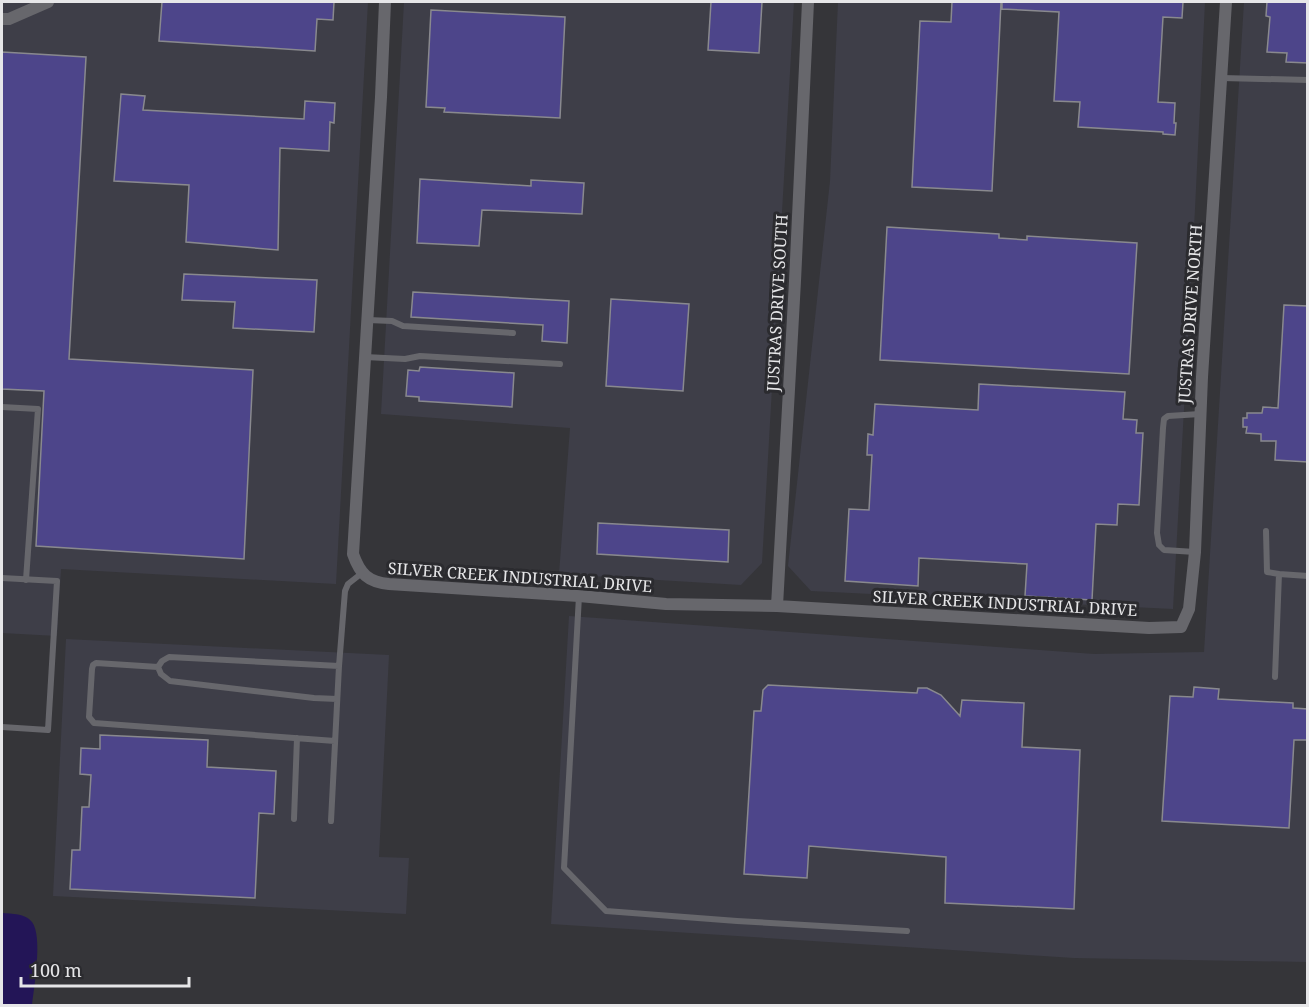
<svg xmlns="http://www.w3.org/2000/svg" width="1309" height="1007" viewBox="0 0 1309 1007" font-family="'Noto Serif',serif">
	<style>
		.built { fill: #3e3e48 }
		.water { fill: #231557 }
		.building { fill: #4d458a; stroke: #89898e; stroke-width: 1.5 }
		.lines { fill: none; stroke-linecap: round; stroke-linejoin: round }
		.lane { stroke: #67676c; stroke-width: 6 }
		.street { stroke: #67676c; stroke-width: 12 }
		.labels { text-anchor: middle; stroke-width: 6; stroke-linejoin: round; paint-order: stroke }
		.street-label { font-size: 16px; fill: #e6e6e8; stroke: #2b2b2f }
	</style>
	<rect width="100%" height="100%" fill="#353539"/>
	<!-- built -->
	<path class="built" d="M2,2H368L336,584L61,569L57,636L2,633Z
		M404,2H794L762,563L741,585L559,574L570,428L381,414Z
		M838,2H1205L1195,209L1173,609L811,591L788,566L830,181Z
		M1244,2H1307V962L1074,958L551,924L569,616L1094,654L1204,652Z
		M66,639L389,655L379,857L409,858L406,914L53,896Z"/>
	<!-- water -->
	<path class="water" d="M2,913C12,914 25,913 32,922C43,936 34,988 32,1005H2Z"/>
	<!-- building -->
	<path class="building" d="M162,2H334L333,20L317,19L315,51L159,41Z
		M711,2H762L759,53L708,50Z
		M952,2H1001L992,191L912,187L920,21L951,22Z
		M1002,2H1183L1182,18L1163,17L1158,102L1175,103L1174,123H1176L1175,135L1163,134V132L1078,127L1080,102L1054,101L1059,12L1002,9Z
		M1267,2H1308V63L1286,62L1287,53L1267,52L1270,17L1266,16Z
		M431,10L565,17L560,118L444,112L445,108L426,107Z
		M2,52L86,57L69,359L253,370L244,559L36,546L44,391L2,389Z
		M121,94L145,96L143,110L304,119L305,101L335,103L334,123L330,122L329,151L280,148L278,250L186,242L189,185L114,181Z
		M420,179L531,186V180L584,183L582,214L482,210L479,246L417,243Z
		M887,227L999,234V238L1027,240V236L1137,243L1129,374L880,360Z
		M184,274L317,280L314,332L233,328L235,302L182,300Z
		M413,292L569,301L567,343L542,341L543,325L411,317Z
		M611,299L689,304L683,391L606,386Z
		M1284,305L1308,306V462L1275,460L1276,441H1261V434L1246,433L1247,427H1243V418H1247V413H1262L1263,407L1278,408Z
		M420,367L514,373L512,407L419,401V397L406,396L408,370L419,371Z
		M979,384L1125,392L1123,419L1137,420L1136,433H1143L1139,505L1118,504L1117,525L1096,524L1092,600L1025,596L1027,564L919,558L918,586L845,581L849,509L869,510L872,455H867L868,434L873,435L875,404L978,410Z
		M598,523L729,530L728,562L597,554Z
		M768,685L917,693L918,688H927L941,695L960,716L962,700L1024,703L1022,747L1080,750L1074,909L945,903L946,857L809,846L807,878L744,874L754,711H761L763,690Z
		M1194,687L1219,689L1218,699L1293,703V708L1308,709V740H1294L1289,828L1162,821L1170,696L1193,697Z
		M100,735L208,740L207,767L276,771L274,814L259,813L255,898L70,889L72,850H80L82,807H89L91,775L80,774L81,748L100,749Z"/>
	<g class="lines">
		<!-- lane -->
		<path class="lane" d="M1222,78L1308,80
			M368,320L392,321L403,326L513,333
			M365,357L405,359L420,356L560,364
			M2,407L38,409L26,580
			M1266,531L1267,572L1279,574L1275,677
			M1195,552L1164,550L1159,545L1157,533L1163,428L1164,419L1168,416L1200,414
			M1279,574L1308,576
			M2,578L57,581L48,730L2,727
			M579,596L564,868L606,911L737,921L907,931
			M158,667L161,674L170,681L314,698L337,699
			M335,741L94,723L89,717L92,669L93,665L96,663L158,667L162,661L169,657L339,666
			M294,819L297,738
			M331,821L339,666L345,591L348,584L362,573"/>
		<!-- street -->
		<path class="street" d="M385,2L381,97L353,554C360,574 368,582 389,584L579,596L666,604L777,606L1149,628L1181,627L1189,609L1195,552L1202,377L1226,2
			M2,19H9L48,2
			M777,606L795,281L808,2"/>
	</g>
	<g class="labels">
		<!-- street labels -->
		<g class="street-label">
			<text transform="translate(777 303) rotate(-87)" y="6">JUSTRAS DRIVE SOUTH</text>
			<text transform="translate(1190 314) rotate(-86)" y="6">JUSTRAS DRIVE NORTH</text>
			<text transform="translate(520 577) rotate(4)" y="6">SILVER CREEK INDUSTRIAL DRIVE</text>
			<text transform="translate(1005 603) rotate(3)" y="6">SILVER CREEK INDUSTRIAL DRIVE</text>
		</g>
	</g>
	<!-- border -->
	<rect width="1309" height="1007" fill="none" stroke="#e6e6e8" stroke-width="6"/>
	<!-- scale -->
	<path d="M21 977v9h168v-9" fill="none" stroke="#e6e6e8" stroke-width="3"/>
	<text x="30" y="977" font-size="18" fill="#e6e6e8" stroke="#2b2b2f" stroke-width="4.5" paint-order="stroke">100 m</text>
</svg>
